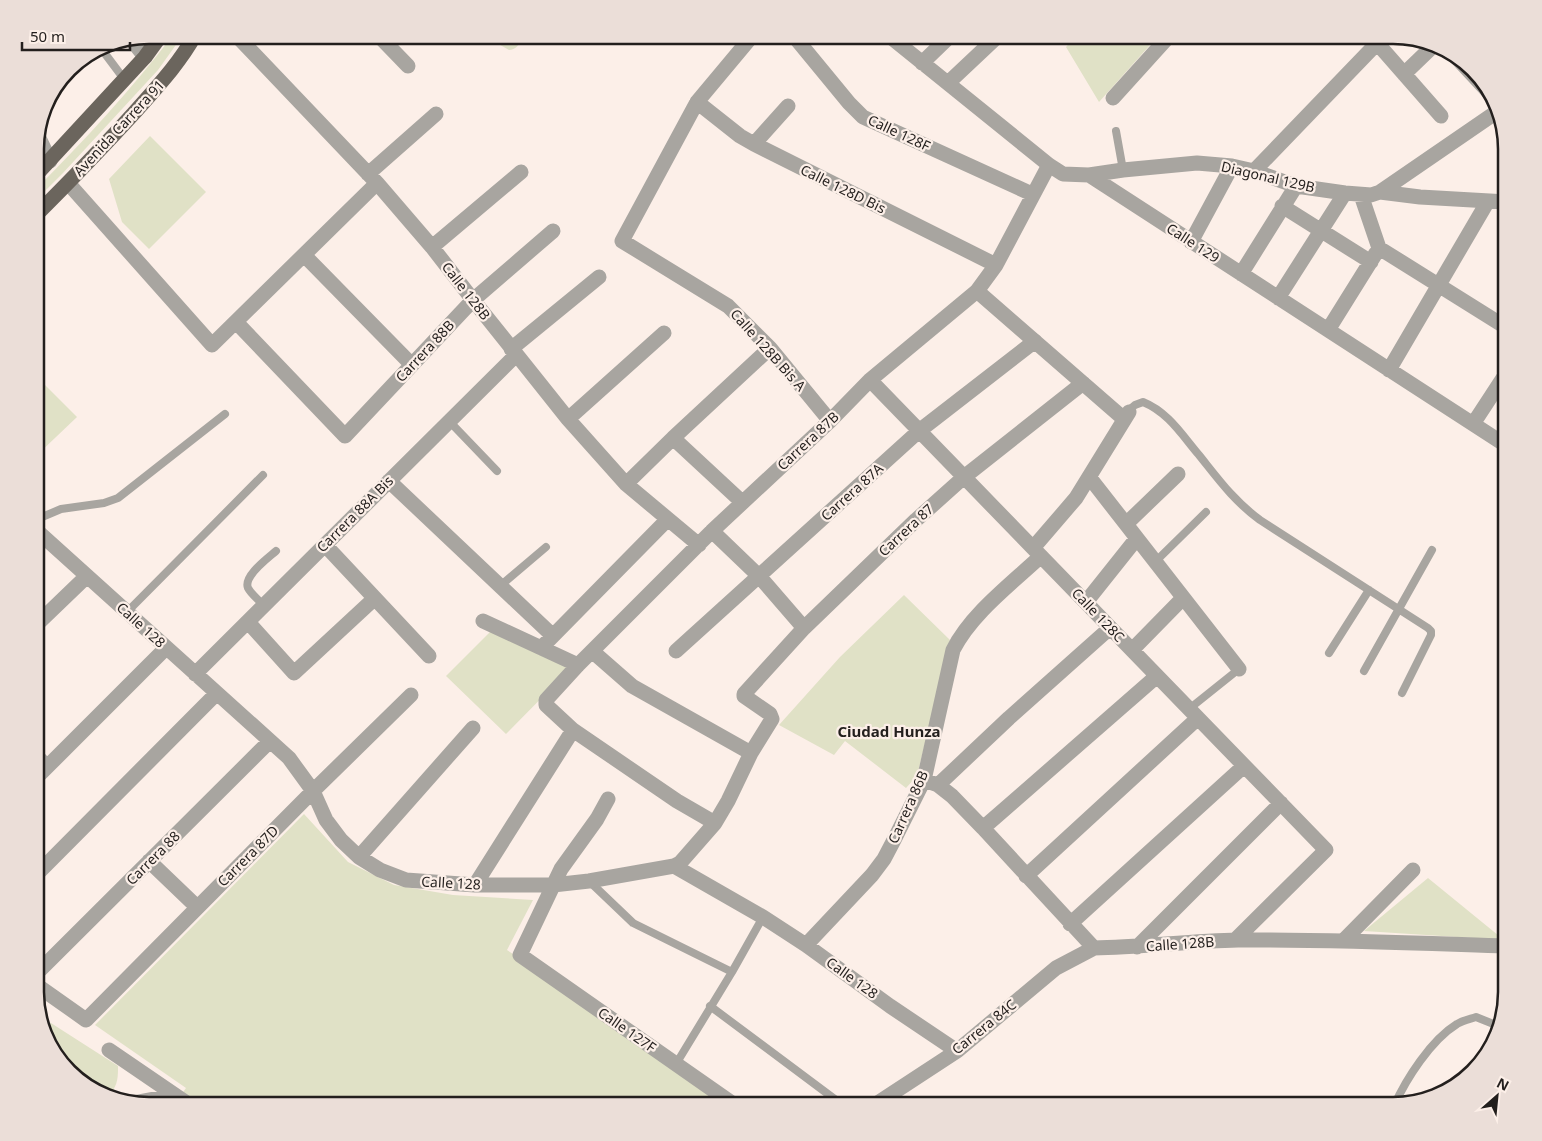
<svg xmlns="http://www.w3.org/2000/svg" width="1542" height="1141" viewBox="0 0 1542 1141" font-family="'Noto Sans',sans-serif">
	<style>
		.green { fill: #e0e1c6 }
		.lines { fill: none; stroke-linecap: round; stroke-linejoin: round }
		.lane { stroke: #a8a5a0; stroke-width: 8 }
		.street { stroke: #a8a5a0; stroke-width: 15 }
		.primary { stroke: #6b655d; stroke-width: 15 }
		.labels { text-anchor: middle; stroke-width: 4.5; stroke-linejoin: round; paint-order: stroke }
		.street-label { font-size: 14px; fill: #231f1d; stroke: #fcefe8 }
		.neighbourhood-label { font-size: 15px; font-weight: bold; fill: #231f1d; stroke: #fcefe8 }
		.rim { fill: none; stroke: #231f1d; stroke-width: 2.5 }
	</style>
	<rect width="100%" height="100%" fill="#fcefe8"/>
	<!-- green -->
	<path class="green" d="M173,35H183L158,70L63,173L35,201V190C84,141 131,90 173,35Z
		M486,35H519C522,42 517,50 509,50L488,38Z
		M1077,35H1159L1099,102L1066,47Z
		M150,136L206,192L149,249L122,222L109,179Z
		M35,375L77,417L35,457Z
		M904,595L950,640L917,776L906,788L845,741L834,755L779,725L840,657Z
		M493,629L572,667L506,734L446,676Z
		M304,814L348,862L394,885L453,895L533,900L507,950L739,1106H173L186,1088L95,1025Z
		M1428,878L1504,940L1364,931Z
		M40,1016L118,1066C118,1077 118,1084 111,1093L79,1082L47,1043Z"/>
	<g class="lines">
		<!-- lane -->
		<path class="lane" d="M100,47L124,79
			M1116,131L1123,170
			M1129,410L1135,405L1143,402C1168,412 1182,435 1199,455C1219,480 1234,501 1260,520L1428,628L1431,631V635L1402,693
			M449,421L497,471
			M35,520L61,509L104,503L118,498L225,414
			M1155,562L1206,512
			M500,586L546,547
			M264,606C259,600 251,594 248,588C243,576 268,558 276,551
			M127,612L263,475
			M1329,653L1369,590
			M1364,671L1432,550
			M1189,709L1239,669
			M589,881L633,923L732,972
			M710,1006L844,1106
			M676,1064L732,972L763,917
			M1394,1106C1406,1079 1431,1040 1457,1024C1463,1020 1470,1019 1476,1017L1496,1025"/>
		<!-- street -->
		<path class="street" d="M236,35L377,183L432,247L473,300L568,419L626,484L699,545
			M378,35L408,66
			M753,35L697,102L622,241L728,306L770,348L830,421
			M793,35L849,103L863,117L1032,194
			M888,35L1049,165L1063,174L1089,175L1123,170L1197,163L1232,166L1254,171L1296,186L1345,193L1371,195L1380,192L1420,197L1507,202
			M131,39L145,57
			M1377,43L1441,116
			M1455,56L1495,99
			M922,63L951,35
			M1404,74L1431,48
			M948,83L999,35
			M1113,98L1170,35
			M697,102L740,136L754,144L996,265
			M37,134L50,161
			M754,144L788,106
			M1254,171L1385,35
			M368,174L436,114
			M1089,175L1507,446
			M68,183L212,345L377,183
			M1380,192L1498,111
			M1361,195L1379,248L1507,328
			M1282,206L1371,262
			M1191,242L1232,166
			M432,247L521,172
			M304,255L412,365
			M1241,274L1296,186
			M977,291L1124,419
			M1278,298L1345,193
			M236,322L345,436L473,300L553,231
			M1328,330L1376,253
			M511,349L599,277
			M1389,370L1488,201
			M870,380L1326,850L1235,940
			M568,419L664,333
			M1473,424L1507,372
			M673,438L742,502
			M1090,478L1239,669
			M389,481L552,635
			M626,484L673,438L770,348
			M1126,524L1178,474
			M35,529L289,758L313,791L326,820L341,840L359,857L380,870L406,880L475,885H553L589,881L674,866L763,917L806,945L890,1006L957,1051
			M712,531L759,576L804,628
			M325,545L429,656
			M1033,548L1076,498L1129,412
			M1086,602L1137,538
			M483,621L578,665
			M248,622L294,673L375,598
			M35,626L87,576
			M541,648L667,520
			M1132,650L1183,598
			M592,651L632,686L751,753
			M676,651L919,431L1035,341
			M195,674L516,355
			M35,754L47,767
			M35,779L166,648
			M924,780L938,785L952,796L983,828L1094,948C1142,947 1190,941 1238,940C1327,939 1417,943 1507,946
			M938,785L1009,718L1110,628
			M608,799L597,819L561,869L520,955L736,1106
			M715,823L677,801L573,730L546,705V700L578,665L712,531L830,421L870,380L977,291L996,265L1049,165
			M983,828L1157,676
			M359,857L473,728
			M149,861L197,907
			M674,866L680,863L715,823L728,801L751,753L772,719L770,714L744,696V694L804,628L916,520L964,477L1083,383
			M35,876L216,694
			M1026,876L1198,718
			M475,885L573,730
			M1070,924L1244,766
			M1344,940L1413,870
			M806,945L872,875L884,859L894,840L924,780L953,650C971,614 1011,584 1041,556
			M1137,947L1281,803
			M35,975L270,741
			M35,984L86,1020L313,791L411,695
			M109,1050L191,1106
			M138,1102L175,1095
			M873,1106L957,1051L1056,968L1094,948"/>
		<!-- primary -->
		<path class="primary" d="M35,176L145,57L161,35
			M35,216C69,182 102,148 134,113C156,88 179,64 195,35"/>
	</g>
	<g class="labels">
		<!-- street labels -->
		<g class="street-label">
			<text transform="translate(119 128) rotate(-47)" y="5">Avenida Carrera 91</text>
			<text transform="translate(899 133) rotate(25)" y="5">Calle 128F</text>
			<text transform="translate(1268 177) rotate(13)" y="5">Diagonal 129B</text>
			<text transform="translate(843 189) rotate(26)" y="5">Calle 128D Bis</text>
			<text transform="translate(1193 243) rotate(33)" y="5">Calle 129</text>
			<text transform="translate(466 291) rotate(52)" y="5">Calle 128B</text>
			<text transform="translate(768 350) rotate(48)" y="5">Calle 128B Bis A</text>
			<text transform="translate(425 351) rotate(-47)" y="5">Carrera 88B</text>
			<text transform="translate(808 441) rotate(-43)" y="5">Carrera 87B</text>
			<text transform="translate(852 492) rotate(-42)" y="5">Carrera 87A</text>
			<text transform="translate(355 514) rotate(-45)" y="5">Carrera 88A Bis</text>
			<text transform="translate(906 530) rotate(-43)" y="5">Carrera 87</text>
			<text transform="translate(1098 615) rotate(46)" y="5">Calle 128C</text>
			<text transform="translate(141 625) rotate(42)" y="5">Calle 128</text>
			<text transform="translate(908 807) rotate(-66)" y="5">Carrera 86B</text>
			<text transform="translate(248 856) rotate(-45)" y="5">Carrera 87D</text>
			<text transform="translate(153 858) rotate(-45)" y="5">Carrera 88</text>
			<text transform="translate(451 883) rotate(3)" y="5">Calle 128</text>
			<text transform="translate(1180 944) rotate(-4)" y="5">Calle 128B</text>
			<text transform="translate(852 978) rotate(36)" y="5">Calle 128</text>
			<text transform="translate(984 1027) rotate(-39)" y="5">Carrera 84C</text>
			<text transform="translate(627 1030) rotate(35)" y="5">Calle 127F</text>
		</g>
		<!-- neighbourhood labels -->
		<g class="neighbourhood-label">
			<text x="889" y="737">Ciudad Hunza</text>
		</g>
	</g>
	<!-- crop -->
	<path d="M0 0H1542V1141H0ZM149 44H1393A105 105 0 0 1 1498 149V992A105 105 0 0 1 1393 1097H149A105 105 0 0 1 44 992V149A105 105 0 0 1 149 44Z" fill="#ebded8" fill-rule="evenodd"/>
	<path class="rim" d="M149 44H1393A105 105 0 0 1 1498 149V992A105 105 0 0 1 1393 1097H149A105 105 0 0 1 44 992V149A105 105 0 0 1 149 44Z"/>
	<!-- north arrow -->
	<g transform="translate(1497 1096) rotate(27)" stroke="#fcefe8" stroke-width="4" paint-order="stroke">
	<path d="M0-4L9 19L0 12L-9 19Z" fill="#231f1d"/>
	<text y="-8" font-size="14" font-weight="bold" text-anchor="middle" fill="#231f1d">N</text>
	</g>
	<!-- scale -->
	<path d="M22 42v8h108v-8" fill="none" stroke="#231f1d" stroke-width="2.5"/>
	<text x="30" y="42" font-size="15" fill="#231f1d" stroke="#fcefe8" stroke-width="4" paint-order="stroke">50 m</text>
</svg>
